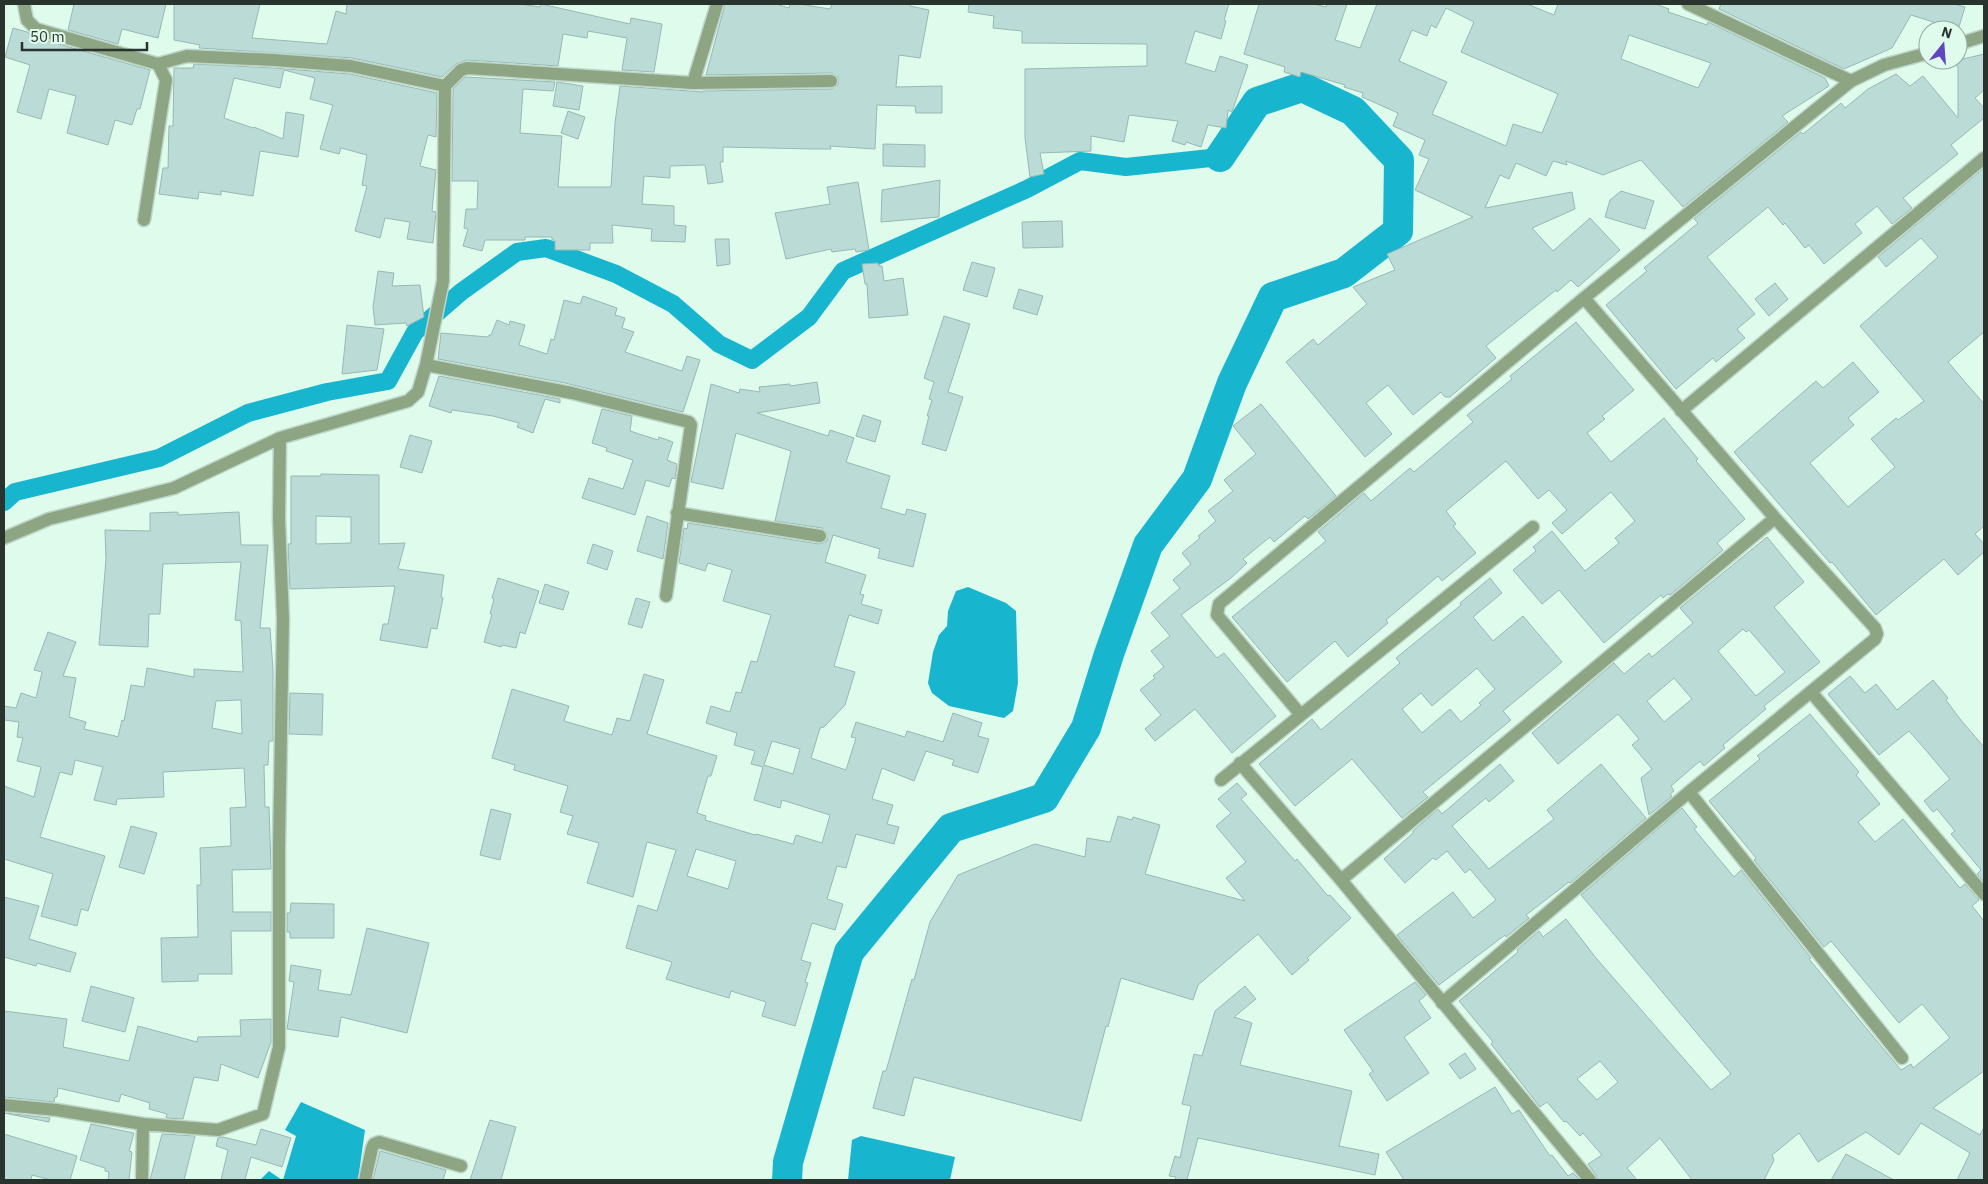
<svg xmlns="http://www.w3.org/2000/svg" width="1988" height="1184" viewBox="0 0 1988 1184" font-family="'IBM Plex Sans',sans-serif">
	<style>
		.water { fill: #18b6ce }
		.lines { fill: none; stroke-linecap: round; stroke-linejoin: round }
		.canal { stroke: #18b6ce; stroke-width: 18 }
		.river { stroke: #18b6ce; stroke-width: 30 }
		.building { fill: #badbd6; stroke: #98b8b4; fill-rule: evenodd }
		.minor-casing { stroke: #bed7ca; stroke-width: 15 }
		.minor { stroke: #8ea584; stroke-width: 12 }
	</style>
	<rect width="100%" height="100%" fill="#dffbec"/>
	<!-- water -->
	<path class="water" d="M968,587L1006,603L1016,611L1018,683L1013,711L1004,718L949,706L932,693L928,683L933,652L939,635L947,626L948,611L956,591Z
		M301,1102L365,1130L358,1180H283L296,1136L285,1130Z
		M861,1136L955,1157L950,1180H848L852,1140Z
		M269,1171L282,1180H260Z"/>
	<g class="lines">
		<!-- canal -->
		<path class="canal" d="M4,502L15,492L159,458L248,413L327,392L388,381L415,332L461,292L517,252L546,248L616,274L673,304L719,344L752,360L809,317L843,271L1027,189L1080,161L1126,167L1220,157"/>
		<!-- river -->
		<path class="river" d="M787,1180L788,1162L849,952L951,828L1044,798L1086,728L1109,654L1148,545L1197,479L1232,383L1273,297L1344,273L1398,231L1399,160L1353,111L1302,87L1257,102L1220,157"/>
	</g>
	<!-- building -->
	<path class="building" d="M74,4H166L158,38L122,29L118,44L68,30Z
		M174,4H260L252,38L327,44L336,11L346,14L347,4H520L540,7L541,4L630,24L631,18L662,24L654,72L622,70L627,38L588,31L587,38L563,34L558,66L467,60L456,64L442,77L352,58L199,48L200,45L174,40Z
		M725,4H776L789,8L790,4H799L830,9L832,4H911L910,6L929,10L920,58L899,55L896,87L942,86V113H916L915,106L877,105L875,149L830,146L831,149H814L723,147V162H720L723,182L708,184L705,165L670,166V178L644,176L642,204L674,206V225L686,226L685,242L651,241L652,229L612,225L613,243H590V250H555V240H552V237H525V240H485L482,251L463,246L468,229L464,228L466,209H477L478,181H452L453,89L465,77L555,82L553,91L523,89L520,133L562,136L558,187H611L615,123L620,86L703,92V91L831,89L838,85V77L831,73L706,75Z
		M969,4H1229L1224,20L1226,21L1221,39L1195,31L1185,63L1215,72L1220,56L1248,65L1232,112L1228,110L1226,128L1208,125L1201,147L1186,142L1185,145L1172,141L1178,121L1129,115L1124,142L1091,136V151L1040,153L1044,174L1030,177L1025,138V69L1147,66V44L1022,43V31L993,28L994,16L968,12Z
		M1259,4H1314L1326,7L1327,4H1347L1335,40L1360,48L1377,4H1527L1554,15L1558,4H1655L1669,9L1668,12L1707,25L1708,22L1825,78L1829,86L1782,116L1788,122L1683,207L1641,160L1603,175L1566,161L1567,165L1553,161L1546,176L1516,163L1509,179L1500,175L1485,208L1572,192L1575,209L1532,228L1553,251L1590,218L1620,250L1578,287L1571,280L1557,292L1556,290L1486,346L1496,358L1450,397H1445L1441,392L1413,415L1388,385L1366,403L1392,434L1365,457L1286,362L1313,339L1318,345L1367,304L1353,287L1395,270L1387,254L1473,217L1415,190L1429,159L1419,155L1425,140L1393,126L1398,113L1362,97L1363,93L1344,87L1345,85L1301,72L1300,77L1284,72L1285,67L1244,54ZM1446,8L1474,22L1461,52L1558,94L1542,133L1513,124L1506,146L1432,114L1447,82L1399,61L1412,30L1427,36L1431,25L1436,28ZM1629,35L1711,63L1698,88L1621,59Z
		M1721,4H1954L1965,7L1958,30H1945L1946,26L1911,15L1892,48L1844,69L1719,9Z
		M13,28L27,32L34,37L150,70L140,109H137L132,125L115,120L108,145L67,133L76,96L49,89L41,119L17,112L30,65L5,57Z
		M1984,54V90L1975,98L1984,108V118L1951,145L1958,154L1903,198L1912,208L1892,224L1877,206L1855,224L1862,233L1824,264L1809,245L1805,248L1785,223L1783,225L1768,207L1707,257L1755,314L1737,329L1745,338L1716,362L1713,358L1676,389L1606,305L1647,271L1644,268L1698,223L1694,219L1801,132L1803,134L1841,103L1845,108L1868,89L1896,74L1910,86L1923,76L1958,118V68L1955,61Z
		M194,64L274,68L350,74L437,93L436,137L428,135L420,166L436,170L432,211L436,212L433,243L407,239L410,222L385,218L380,238L355,231L367,186L362,185L367,155L341,148L339,154L320,149L333,105L310,99L315,78L284,70L280,88L234,78L224,118L253,128L254,127L283,139L286,112L304,115L298,157L260,151L253,196L221,191V195L199,192L198,199L159,194L163,168H168L169,126H173L174,68H193Z
		M557,82L583,86L579,110L553,106Z
		M568,111L585,117L578,139L561,133Z
		M883,144L925,145V167L883,166Z
		M1984,168V332L1948,362L1984,404V526L1975,534L1984,544V552L1958,575L1944,559L1876,615L1832,562L1830,563L1734,452L1816,381L1823,388L1853,362L1879,392L1848,418L1854,425L1810,463L1848,507L1895,467L1871,439L1896,418L1898,420L1924,401L1860,326L1938,257L1921,238L1886,267L1878,257Z
		M940,180L939,217L881,222L882,190Z
		M858,182L869,250L856,252L855,249L832,252L831,249L786,259L775,213L830,204L827,187Z
		M1621,191L1654,201L1645,229L1605,217L1610,200Z
		M1062,221L1063,247L1023,248L1022,222Z
		M715,239H729L730,264L717,266Z
		M972,262L995,268L987,297L963,290Z
		M878,263L879,266H882L884,281L903,278L908,315L869,318L867,284H865L862,264Z
		M378,271L394,273L392,286L420,285L424,317L407,326L406,323L375,325L373,307Z
		M1775,283L1788,299L1769,316L1755,299Z
		M1019,289L1043,296L1037,315L1013,308Z
		M583,296L617,308L615,315L625,318L622,328L634,332L625,352L682,371L687,356L700,360L683,412L565,383L438,359L441,333L488,337L489,335H491L497,320L509,325L510,321L525,325L519,345L547,354L551,339L554,340L564,300L580,304Z
		M944,316L970,324L948,392L963,397L946,451L922,444L929,416H927L932,400L929,399L934,382L924,378Z
		M1576,322L1634,390L1602,416L1605,419L1587,433L1611,462L1664,418L1698,459L1696,461L1745,519L1717,543L1723,550L1670,595L1668,594L1663,598L1661,595L1604,643L1559,590L1542,604L1513,570L1536,551L1533,547L1552,531L1585,571L1619,543L1615,538L1635,521L1611,492L1562,534L1552,523L1567,510L1549,490L1538,499L1506,461L1446,511L1456,524L1453,526L1476,553L1442,581L1438,576L1386,620L1388,623L1348,657L1335,641L1287,682L1232,617L1326,541L1318,532L1364,493L1371,501L1410,468L1414,472L1473,422L1467,415L1512,379L1510,376Z
		M347,325L384,329L377,370L342,374Z
		M439,376L560,399V403L545,399L533,433L517,427L519,423L493,416L452,410L451,413L429,406Z
		M817,382L820,403L757,413L828,436L830,430L854,438L846,462L890,476L881,508L905,515L907,509L926,514L913,567L878,558L880,549L833,535L825,562L866,575L860,594L864,595L861,604L882,610L878,624L849,615L834,666L855,672L845,705L824,727L820,728L811,758L846,770L856,738L851,737L856,722L905,737L907,731L943,742L953,713L982,723L978,736L989,739L978,773L952,765L954,760L926,751L914,781L882,768L872,799L893,805L887,824L899,827L894,844L856,834L846,868L837,866L827,899L843,904L835,930L812,923L801,960L811,963L805,982L808,983L795,1026L762,1016L766,1002L731,991L729,998L666,979L672,962L626,948L638,905L657,911L676,850L647,842L633,897L587,883L599,843L567,834L573,816L560,812L568,786L514,770L515,765L492,758L512,689L569,706L564,721L612,735L617,718L630,721L644,674L664,680L647,734L717,756L711,776H708L697,813L706,816L705,820L755,835L756,834L793,844L796,835L822,843L830,815L782,800L780,808L754,800L763,767L751,764L755,751L734,745L737,733L706,723L711,706L730,712L736,692L741,693L751,661L757,662L771,615L723,601L732,570L708,563L705,571L679,563L684,528L687,529L688,523L819,544L827,541V533L822,528L775,521L791,451L736,433L723,489L691,482L711,384L739,393L740,389L760,392L759,387L790,384V386ZM772,741L800,749L793,774L764,765ZM696,849L736,861L728,889L687,876Z
		M1261,404L1336,496L1308,519L1305,516L1274,542L1270,537L1243,559L1247,563L1231,578L1181,615L1217,658L1224,653L1276,716L1232,753L1195,709L1155,741L1145,729L1161,715L1140,690L1155,678L1153,676L1164,667L1151,651L1170,636L1151,613L1180,588L1173,580L1191,564L1182,553L1200,538L1198,536L1216,521L1208,511L1233,491L1224,480L1256,454L1233,426Z
		M602,409L632,416L630,431L658,440L659,437L673,442L667,460L677,464L675,479L672,478L669,487L646,480L635,515L582,498L589,478L623,489L633,460L606,451L607,448L592,443Z
		M863,415L881,421L875,442L856,436Z
		M410,435L432,441L422,473L400,467Z
		M321,474L379,475V544L405,543L398,569L444,575L441,597L443,598L437,629L431,628L427,648L380,640L383,624H388L395,586L290,589L288,544H291V476H321ZM316,516L351,517V543L316,544Z
		M178,512V515L239,512L241,545H268L260,628H270L273,670V741H269L268,765H264L265,807H269L271,869L232,870L233,912H271V931H231L232,974H198V981L162,982L161,938L198,937L197,885H201L200,848L231,846L230,808L246,807L244,768L163,772L164,797L117,799L116,805L94,800L103,767L75,760L72,775L60,772L40,837L105,856L88,911L81,909L77,926L41,916L53,874L4,859V786L34,797L41,767L17,761L23,738L17,737L19,722L4,720V706L16,708L21,693L36,698L42,672L34,670L48,632L76,642L63,676L76,678L69,717L86,722L84,729L115,736L118,737L122,720L124,721L131,685L144,687L147,668L194,677V669L243,672L241,621L235,620L241,562L163,564L160,614H149L148,647L99,645L106,559L105,530L150,531V513ZM241,700L242,734L212,728L216,701Z
		M647,516L668,523L663,559L637,551Z
		M1767,537L1804,582L1774,607L1820,662L1764,706L1766,709L1723,745L1725,748L1704,766L1700,761L1671,786L1674,791L1670,794L1672,796L1649,815L1641,778L1652,769L1632,745L1639,739L1618,714L1558,764L1532,733L1614,663L1624,674L1649,653L1652,657L1693,623L1680,608ZM1743,629L1746,632L1749,630L1785,672L1756,696L1718,651ZM1674,678L1692,699L1664,722L1647,701Z
		M593,544L613,551L607,570L587,563Z
		M498,578L539,591L525,634L520,632L516,648L502,645L501,647L484,642L492,614H490L494,599L492,598Z
		M1490,578L1502,593L1473,617L1493,641L1523,616L1562,662L1503,711L1511,720L1423,792L1428,797L1402,818L1352,759L1295,806L1259,764L1312,719L1321,730L1400,663L1396,658L1461,605L1460,603ZM1477,668L1495,689L1479,703L1481,705L1461,722L1450,709L1422,733L1402,709L1421,693L1432,706Z
		M545,584L569,592L563,610L539,603Z
		M636,598L650,602L642,628L628,624Z
		M1850,676L1865,693L1876,684L1897,710L1933,680L1948,698L1946,700L1960,719L1984,747V882L1977,874L1981,870L1951,834L1955,831L1937,809L1933,812L1924,801L1950,779L1924,748L1909,731L1879,755L1828,694Z
		M290,693L323,694L322,735L289,734Z
		M1810,714L1859,772L1856,775L1880,804L1858,822L1875,842L1903,819L1960,888L1965,884L1979,900L1972,906L1984,921V1071L1933,1108L1980,1135L1984,1127V1180H1957L1970,1153L1921,1123L1899,1155L1866,1132L1818,1162L1799,1133L1772,1155L1774,1160L1764,1180H1692L1660,1138L1627,1168L1637,1180H1598L1596,1175L1588,1164L1602,1155L1583,1133L1580,1136L1566,1121L1564,1122L1547,1102L1540,1107L1491,1044L1493,1042L1459,1001L1518,952L1517,950L1539,931L1543,937L1566,919L1596,958L1711,1090L1731,1074L1581,895L1682,808L1697,827L1694,829L1734,877L1741,870L1811,958L1809,959L1901,1070L1911,1064L1913,1068L1950,1038L1922,1004L1899,1023L1831,941L1824,947L1754,860L1756,858L1709,801L1760,759L1757,756ZM1600,1061L1618,1082L1597,1100L1577,1079Z
		M1500,764L1514,781L1489,802L1486,798L1452,826L1489,869L1554,819L1547,810L1601,764L1646,818L1570,883L1569,882L1526,915L1529,918L1506,937L1505,935L1439,985L1397,935L1453,892L1473,918L1496,900L1470,869L1465,873L1447,851L1436,860L1433,858L1405,883L1384,859L1413,833V831L1438,809L1442,814Z
		M1237,783L1247,794L1241,799L1295,861L1297,859L1328,896L1330,895L1351,918L1307,958L1309,960L1292,975L1258,934L1198,985L1193,1000L1121,978L1108,1027L1106,1026L1081,1121L914,1077L904,1116L873,1108L883,1071H886L912,979L914,980L930,922L958,875L1035,844L1085,857L1087,838L1110,842L1118,816L1132,820L1133,817L1160,825L1145,874L1245,901L1226,878L1246,862L1216,826L1231,813L1218,799Z
		M491,809L511,814L500,860L480,855Z
		M131,826L157,833L144,874L119,867Z
		M4,897L39,906L29,939L76,953L70,972L37,963L36,966L4,957Z
		M291,903L334,904V938H290V932H287V913H290Z
		M367,928L429,943L407,1033L341,1017L338,1037L287,1029L294,982L289,981L291,965L321,970L318,990L351,995Z
		M1415,982L1426,995L1419,1001L1431,1018L1404,1037L1429,1073L1387,1101L1369,1074L1373,1071L1344,1030Z
		M91,986L134,998L125,1032L82,1021Z
		M1245,986L1256,999L1234,1017L1252,1023L1240,1065L1352,1091L1339,1146L1379,1154L1375,1175L1198,1138L1187,1180H1175L1176,1177L1169,1176L1175,1156L1180,1158L1191,1106L1182,1104L1194,1054L1202,1056L1215,1011Z
		M4,1011L67,1019L63,1047L129,1061L138,1026L197,1042L198,1037L241,1036L240,1020L271,1019V1042L258,1078L221,1064L218,1081L194,1077L183,1119L166,1118L167,1114L149,1109L150,1103L121,1094L119,1102L58,1088L57,1097H55L54,1102L4,1097Z
		M1465,1053L1476,1069L1460,1079L1449,1064Z
		M1495,1087L1512,1114L1519,1110L1550,1156L1552,1155L1568,1176L1573,1173L1580,1180H1404L1386,1152Z
		M4,1113L50,1118L49,1122Z
		M490,1120L516,1127L501,1180H470Z
		M91,1124L134,1133L129,1151L132,1152L129,1180H108L109,1172L105,1171V1168L80,1160Z
		M261,1129L291,1138L282,1167L251,1157L245,1180H221L228,1150L216,1146L218,1138L223,1137L256,1145Z
		M4,1134L77,1156L70,1180H51L32,1175L31,1180H4Z
		M162,1134L195,1136L184,1180H150Z
		M380,1151L446,1170L443,1180H373Z
		M1846,1154L1894,1180H1831Z"/>
	<g class="lines">
		<defs>
			<path id="minor" d="M24,4L27,20L36,29L158,64L187,56L274,60L351,66L445,86
				M1688,4L1851,81
				M1958,44L1984,36
				M693,83L717,4
				M144,220L166,80L158,64
				M426,365L572,393L689,422L691,425L666,596
				M1681,411L1984,158
				M280,438L408,401L418,392L426,365L443,281L445,86L461,70L467,68L693,83L831,81
				M677,513L820,536
				M1533,527L1301,715L1217,615L1219,604L1584,298L1851,81L1884,65L1928,53
				M4,538L49,519L174,488L280,438L279,519L283,619L279,846V1047L263,1114L218,1130L143,1124
				M1811,692L1984,894
				M1240,763L1341,880L1590,1180
				M1221,780L1301,715
				M1689,792L1902,1058
				M1341,880L1775,518
				M1442,1003L1689,792L1875,639L1877,634L1875,628L1775,518L1584,298
				M4,1105L57,1110L143,1124L142,1180
				M365,1180L372,1148L374,1144L379,1142L461,1166"/>
		</defs>
		<!-- minor casing -->
		<use href="#minor" class="minor-casing"/>
		<!-- minor -->
		<use href="#minor" class="minor"/>
	</g>
	<!-- border -->
	<rect width="1988" height="1184" fill="none" stroke="#29342e" stroke-width="10"/>
	<!-- north arrow -->
	<g transform="translate(1943 45) rotate(17)"><circle r="24" fill="#dffbec" stroke="#96aba0"/>
	<path d="M0-4L9 19L0 12L-9 19Z" fill="#6047c0"/>
	<text y="-8" font-size="14" font-weight="bold" text-anchor="middle" fill="#29342e">N</text>
	</g>
	<!-- scale -->
	<path d="M22 42v8h125v-8" fill="none" stroke="#29342e" stroke-width="2.5"/>
	<text x="30" y="42" font-size="15" fill="#29342e" stroke="#dffbec" stroke-width="4" paint-order="stroke">50 m</text>
</svg>
